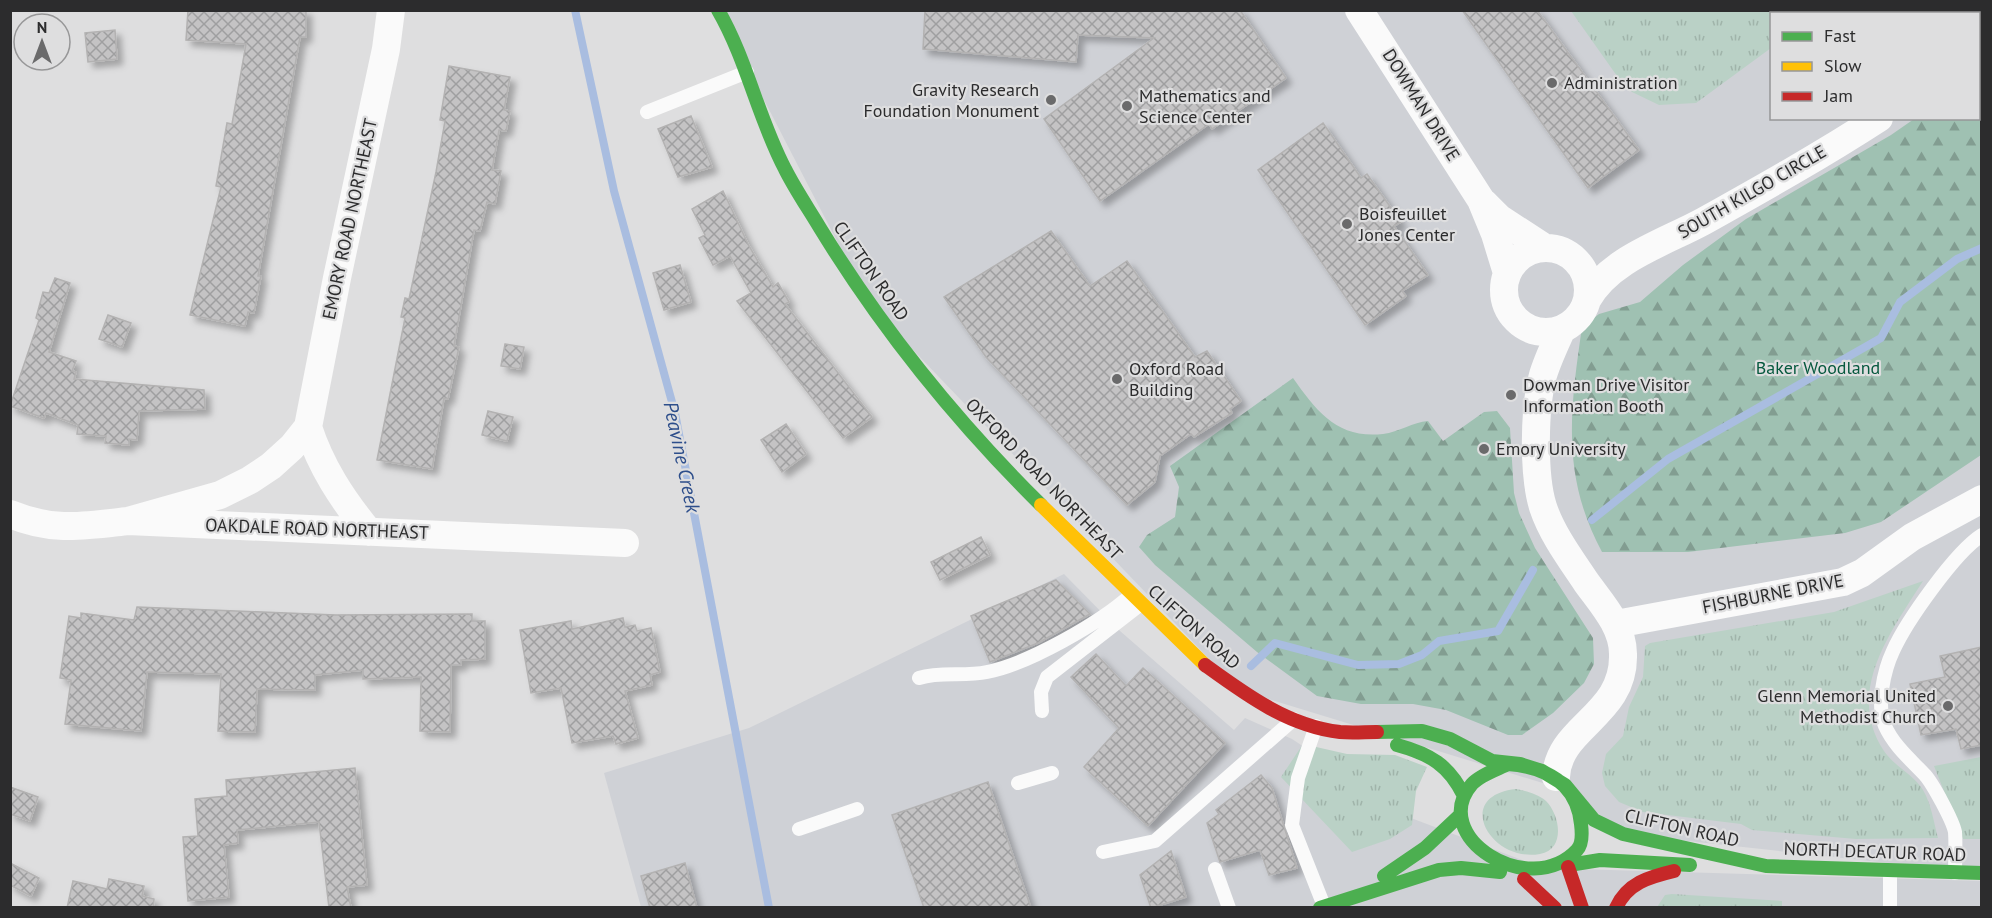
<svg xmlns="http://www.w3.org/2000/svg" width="1992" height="918" viewBox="0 0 1992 918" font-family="'PT Sans',sans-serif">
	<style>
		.built { fill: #cfd1d6; fill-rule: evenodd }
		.grass { fill: url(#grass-tufts) }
		.forest { fill: url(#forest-firs) }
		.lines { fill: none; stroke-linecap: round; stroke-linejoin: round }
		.stream { stroke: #a9bde0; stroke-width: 8 }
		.building { fill: url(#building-cross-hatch); stroke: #b3b2b2; stroke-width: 1.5; filter: url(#shadow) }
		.lane { stroke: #fafafa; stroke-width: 14 }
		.street { stroke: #fafafa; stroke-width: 28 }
		.fast { stroke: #4caf50; stroke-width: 14 }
		.slow { stroke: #ffc107; stroke-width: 14 }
		.jam { stroke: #c62828; stroke-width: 14 }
		.poi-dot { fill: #6a6a6b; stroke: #dededf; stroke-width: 2 }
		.labels { text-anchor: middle; stroke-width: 4.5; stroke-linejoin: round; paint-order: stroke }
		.poi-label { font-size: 18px; fill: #2c2c2d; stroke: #dededf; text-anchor: start }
		.street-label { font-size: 18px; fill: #2c2c2d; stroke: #dededf }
		.park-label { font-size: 18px; fill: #06593e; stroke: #dededf }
		.water-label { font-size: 20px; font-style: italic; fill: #2d4e8b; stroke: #dededf }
	</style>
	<defs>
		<pattern id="grass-tufts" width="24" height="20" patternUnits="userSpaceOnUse" patternTransform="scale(1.5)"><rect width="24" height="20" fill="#bad1c6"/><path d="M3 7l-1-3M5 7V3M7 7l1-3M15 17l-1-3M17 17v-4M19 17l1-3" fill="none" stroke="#a0b4aa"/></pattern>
		<pattern id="forest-firs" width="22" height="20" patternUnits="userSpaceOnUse" patternTransform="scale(1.5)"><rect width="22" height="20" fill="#9fc1b2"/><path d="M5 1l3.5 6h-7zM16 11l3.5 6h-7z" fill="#829d91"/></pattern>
		<pattern id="building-cross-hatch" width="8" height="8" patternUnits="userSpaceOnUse" patternTransform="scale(1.5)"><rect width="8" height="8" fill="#c4c3c4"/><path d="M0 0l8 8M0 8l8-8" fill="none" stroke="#9f9fa0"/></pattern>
		<filter id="shadow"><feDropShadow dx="5.5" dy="5.5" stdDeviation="3" flood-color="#0004"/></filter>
	</defs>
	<rect width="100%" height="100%" fill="#dededf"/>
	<!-- built -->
	<path class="built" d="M718,11H1981V873L1623,834L1572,792L1239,690L870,305ZM1772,14H1978V118H1772Z
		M1064,574L1120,631L1234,730L1245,718L1292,739L1411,818L1543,868L1981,881V907H641L604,773L749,728Z"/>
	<!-- grass -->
	<path class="grass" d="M1571,11H1823L1819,13L1772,14L1771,48L1696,103L1659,105L1632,92L1617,76Z
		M1923,581C1890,633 1845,692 1884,751C1894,766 1914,775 1923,790C1931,803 1934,823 1938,838L1856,839L1752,830L1741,824L1643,812L1619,802L1605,786L1602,773L1606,754L1623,736L1629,707L1643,677L1645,646L1650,643L1834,612Z
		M1303,744L1347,754L1395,755L1427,767L1416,791L1412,825L1390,839L1352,852L1281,777Z
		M1981,757V839H1963L1934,766Z
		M1516,789C1526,791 1538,794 1546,801C1560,815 1566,849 1540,854C1491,863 1452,796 1516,789Z
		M1672,894L1782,901V907H1657L1665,895Z"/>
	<!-- forest -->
	<path class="forest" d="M1981,77V455L1881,522L1845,533L1688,552H1602C1561,476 1570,410 1582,327L1599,314L1640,302L1683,265L1746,219L1891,135L1914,119L1978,118L1979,78Z
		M1293,378C1317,412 1338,439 1383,434C1399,432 1413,422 1428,421L1443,441L1484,412L1497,411L1510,428L1514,493L1519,513L1535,548L1593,638L1594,664L1584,683L1553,713L1522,735H1508L1446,710L1413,704H1361L1317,696L1257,652L1155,565L1139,547L1147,535L1175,517L1179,487L1170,466Z"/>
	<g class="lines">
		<!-- stream -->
		<path class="stream" d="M575,10L614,191L675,413L769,908
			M1592,520L1668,459L1881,338L1900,302L1957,259L1982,248
			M1251,666L1275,643L1358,665L1399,664L1422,655L1439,641L1498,631L1533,570"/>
	</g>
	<!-- building -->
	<path class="building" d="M188,10H306V37H300L258,276H261L254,313L248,312L245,326L190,315L221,187L216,186L227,123L232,124L246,44L186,40Z
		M925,10H1240L1286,78L1212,129L1209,124L1100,201L1044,119L1154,38L1078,35L1076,62L923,49Z
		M1462,10H1537L1639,150L1588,188Z
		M115,30L117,59L88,62L85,33Z
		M449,66L510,77L504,110L510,111L506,131L499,130L492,170L501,171L495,204L487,202L480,231L474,230L454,346L459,347L448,399L444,398L432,469L377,460L405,318L401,317L405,298L409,299L436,172L445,121L440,120Z
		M691,116L712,167L678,177L658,129Z
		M1323,123L1361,178L1367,174L1401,222L1394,226L1428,275L1402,291L1406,296L1365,325L1258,170Z
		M723,191L749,246L773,287L778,283L789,302L785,304L872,417L843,438L737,301L751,293L730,256L713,265L699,238L705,235L692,209Z
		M1051,231L1090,286L1127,261L1195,357L1207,351L1241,401L1230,409L1232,413L1194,437L1191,434L1160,456L1155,482L1127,505L986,357L944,297Z
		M680,265L691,302L664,310L653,273Z
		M55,278L70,283L49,352L76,361L72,371L76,372L74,379L204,390L205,409L139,411L137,440L129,439V445L105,443L106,436L77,434L78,425L46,413L44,418L10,406L39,320L36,318L43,292L49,293Z
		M108,315L131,323L122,347L99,339Z
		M505,344L524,347L520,369L501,366Z
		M488,411L513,417L507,441L482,435Z
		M786,424L806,454L782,472L761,440Z
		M981,537L990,555L940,580L931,562Z
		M1056,580L1090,614L1038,643L990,662L971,616Z
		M137,607L336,615L472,614V621H485V659L461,660V665H451L450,732L420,731L421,677L363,679V670L315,675V690L257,689L255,732L218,731L221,674L147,672L141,731L65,724L71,680L60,678L69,616L81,618V613L134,620Z
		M623,618L625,627L635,625L637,631L651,628L660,672L650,675L652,685L625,691L638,738L616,744L613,736L572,743L561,688L531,693L520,630L571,621L572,629Z
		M1982,647V745L1961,749L1956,729L1921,735L1910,684L1945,677L1940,656Z
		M1096,654L1126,686L1143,668L1225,743L1148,826L1084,767L1119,728L1071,677Z
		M355,768L367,885L347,887L351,908H329L319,822L237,830L238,843L224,845L229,897L188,901L183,837L198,836L195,799L227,796L226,780Z
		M1261,775L1272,788L1297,868L1269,875L1260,850L1220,862L1207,823L1219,814L1216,810Z
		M988,782L1031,908H924L892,815Z
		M10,787L38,797L30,821L10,814Z
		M1171,851L1186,897L1151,908L1140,875Z
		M10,863L39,878L31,896L10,885Z
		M685,863L697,908H650L641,876Z
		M109,879L144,886L142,896L154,899L153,908H67L73,881L107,889Z"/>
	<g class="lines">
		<!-- lane -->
		<path class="lane" d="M647,112L747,72
			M919,678C941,671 964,677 987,672C1028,664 1100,623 1131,595
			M1042,711L1041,692L1047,677L1141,604
			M1316,726L1298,778L1292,825L1324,906
			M1018,783L1052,773
			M799,829L857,809
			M1103,852L1155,841L1294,719
			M1215,869L1229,908
			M1890,871V908
			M1955,873C1955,859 1956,845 1955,832C1953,821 1933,784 1925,775C1911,760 1894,746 1885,726C1876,706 1884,670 1893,651C1906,622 1955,552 1982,535"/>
		<!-- street -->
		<path class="street" d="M1359,10L1481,200L1495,234L1507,273
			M1978,56L1982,54
			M1484,203L1499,218L1545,248
			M1504 290a42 42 0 1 1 84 0a42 42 0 1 1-84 0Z
			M1587,300C1609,259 1666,242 1704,221C1763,188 1822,155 1879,118
			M308,427C321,467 342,499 369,532
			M10,514C53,532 84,526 128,521L625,543
			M128,521L220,495L250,480L271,466L292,447L308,427L337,278L386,49L391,10
			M1616,624L1843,582L1862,573L1912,537L1982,499
			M1556,777C1558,726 1625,716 1623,654C1623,626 1601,603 1586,582C1570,558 1552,534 1543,507C1533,475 1534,407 1543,375C1548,359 1555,344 1562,329"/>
		<!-- fast -->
		<path class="fast" d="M718,10C747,60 758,118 785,169C795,189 808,208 820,228C882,329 957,422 1041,505
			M1377,732L1422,731L1450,739L1492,761L1520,764L1542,771L1565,785L1594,820L1623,834L1766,866L1982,873
			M1397,745C1430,754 1449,765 1464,796
			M1508,764C1545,767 1577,783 1581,824C1582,832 1583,844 1577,850C1529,901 1427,836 1472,784C1480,775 1498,769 1508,764Z
			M1569,865L1600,860L1690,865
			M1384,876L1425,848L1459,816
			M1320,908L1439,870L1461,868L1500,872"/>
		<!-- slow -->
		<path class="slow" d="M1041,505L1205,665"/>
		<!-- jam -->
		<path class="jam" d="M1205,665C1245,694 1288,726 1340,732C1352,733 1365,732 1377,732
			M1568,867L1582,908
			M1524,879L1555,908
			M1616,908C1627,883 1649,877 1674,871"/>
	</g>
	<!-- markers -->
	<g class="poi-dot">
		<circle cx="1552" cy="83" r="6"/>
		<circle cx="1051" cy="100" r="6"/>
		<circle cx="1127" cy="106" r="6"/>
		<circle cx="1347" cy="224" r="6"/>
		<circle cx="1117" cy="379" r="6"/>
		<circle cx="1511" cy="395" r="6"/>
		<circle cx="1484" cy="449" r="6"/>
		<circle cx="1948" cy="706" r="6"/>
	</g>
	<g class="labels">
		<!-- poi labels -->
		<g class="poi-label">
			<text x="1564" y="89">Administration</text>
			<text x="1039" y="96" text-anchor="end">Gravity Research<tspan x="1039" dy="21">Foundation Monument</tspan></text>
			<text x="1139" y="102">Mathematics and<tspan x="1139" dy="21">Science Center</tspan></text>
			<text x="1359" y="220">Boisfeuillet<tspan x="1359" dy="21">Jones Center</tspan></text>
			<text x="1129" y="375">Oxford Road<tspan x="1129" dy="21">Building</tspan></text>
			<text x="1523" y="391">Dowman Drive Visitor<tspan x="1523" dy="21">Information Booth</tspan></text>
			<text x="1496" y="455">Emory University</text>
			<text x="1936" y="702" text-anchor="end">Glenn Memorial United<tspan x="1936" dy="21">Methodist Church</tspan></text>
		</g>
		<!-- street labels -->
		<g class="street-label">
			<text transform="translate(1421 105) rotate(58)" y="6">DOWMAN DRIVE</text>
			<text transform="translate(1752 192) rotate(-30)" y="6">SOUTH KILGO CIRCLE</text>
			<text transform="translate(350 219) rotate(-78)" y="6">EMORY ROAD NORTHEAST</text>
			<text transform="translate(871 271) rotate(55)" y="6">CLIFTON ROAD</text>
			<text transform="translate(1044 479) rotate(46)" y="6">OXFORD ROAD NORTHEAST</text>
			<text transform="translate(317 529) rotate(2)" y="6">OAKDALE ROAD NORTHEAST</text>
			<text transform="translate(1773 594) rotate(-11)" y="6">FISHBURNE DRIVE</text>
			<text transform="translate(1194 627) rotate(42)" y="6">CLIFTON ROAD</text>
			<text transform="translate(1682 828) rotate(13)" y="6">CLIFTON ROAD</text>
			<text transform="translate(1875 852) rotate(2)" y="6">NORTH DECATUR ROAD</text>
		</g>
		<!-- park labels -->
		<g class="park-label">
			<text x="1818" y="374">Baker Woodland</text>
		</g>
		<!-- water labels -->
		<g class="water-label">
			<text transform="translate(682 457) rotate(78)" y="7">Peavine Creek</text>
		</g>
	</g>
	<!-- border -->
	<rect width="1992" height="918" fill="none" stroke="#2c2c2d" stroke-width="24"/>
	<!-- legend -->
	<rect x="1770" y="12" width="210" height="108" fill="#dededf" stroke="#979798" stroke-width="1.5"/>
	<rect x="1782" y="32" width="30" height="9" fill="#4caf50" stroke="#979798" stroke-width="1.5"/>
	<text x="1824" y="42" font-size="18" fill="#2c2c2d">Fast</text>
	<rect x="1782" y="62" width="30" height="9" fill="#ffc107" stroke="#979798" stroke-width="1.5"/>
	<text x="1824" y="72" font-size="18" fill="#2c2c2d">Slow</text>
	<rect x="1782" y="92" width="30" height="9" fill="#c62828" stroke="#979798" stroke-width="1.5"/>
	<text x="1824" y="102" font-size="18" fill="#2c2c2d">Jam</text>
	<!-- north arrow -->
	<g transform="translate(42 42)"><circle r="28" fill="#dededf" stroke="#979798" stroke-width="1.5"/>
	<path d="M0-4.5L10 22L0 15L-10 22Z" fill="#6a6a6b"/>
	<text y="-9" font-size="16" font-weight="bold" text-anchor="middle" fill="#2c2c2d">N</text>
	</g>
</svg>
